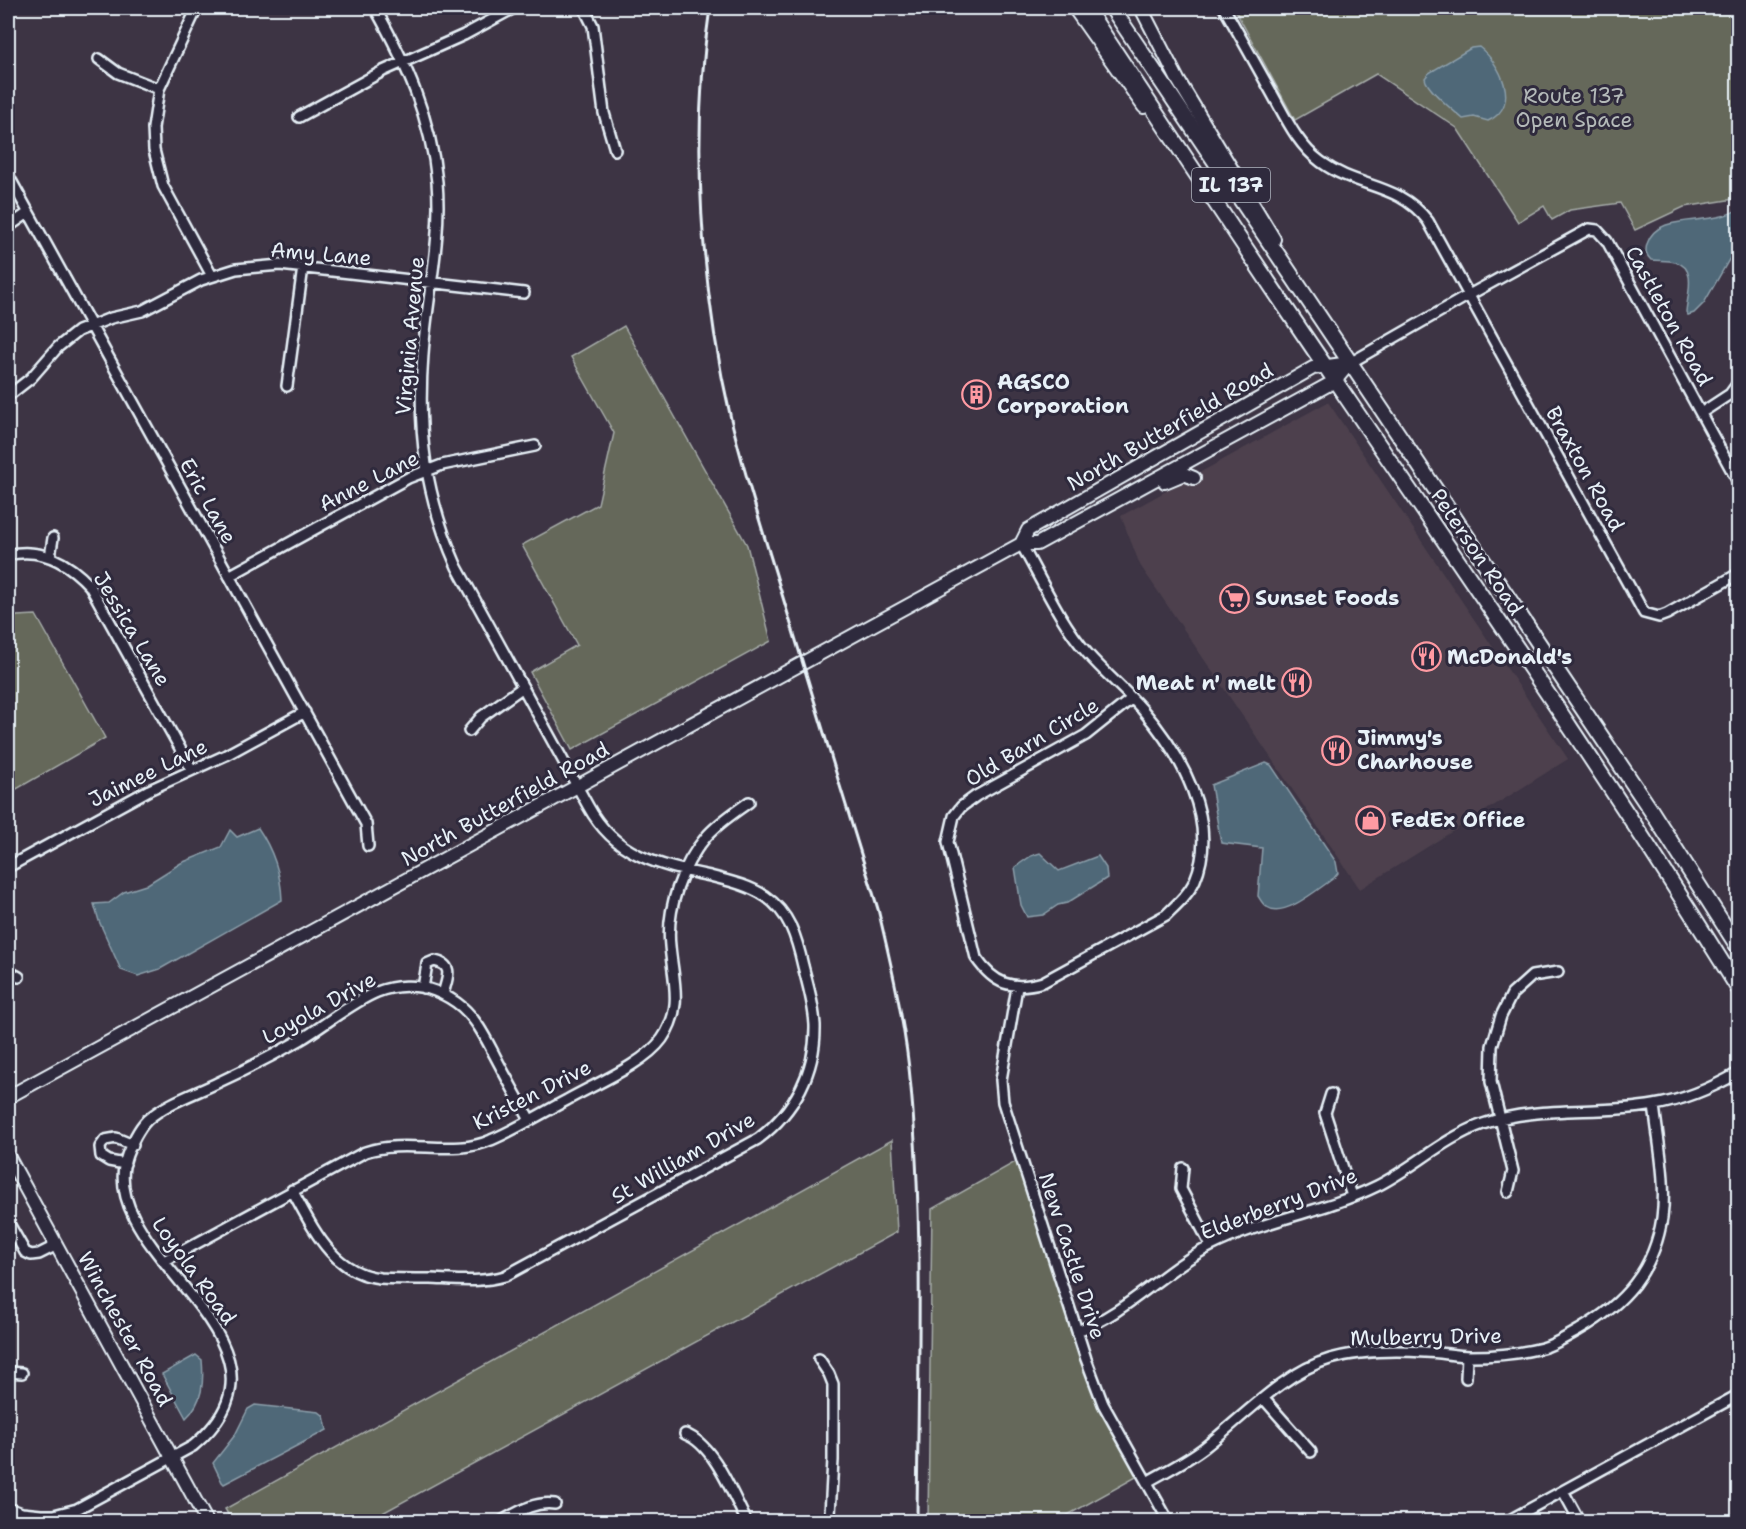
<svg xmlns="http://www.w3.org/2000/svg" width="1746" height="1529" viewBox="0 0 1746 1529" font-family="'Shantell Sans',sans-serif">
	<style>
		.built { fill: #4d414d }
		.green { fill: #65685a; stroke: #a6aca9; stroke-width: 1.5 }
		.water { fill: #4f6878; stroke: #8c9fab; stroke-width: 1.5 }
		.lines { fill: none; stroke-linecap: round; stroke-linejoin: round }
		.minor-casing { stroke: #e8f1f8; stroke-width: 14 }
		.secondary-casing { stroke: #e8f1f8; stroke-width: 16 }
		.primary-casing { stroke: #e8f1f8; stroke-width: 18 }
		.minor { stroke: #2f2a3d; stroke-width: 9 }
		.secondary { stroke: #2f2a3d; stroke-width: 12 }
		.primary { stroke: #2f2a3d; stroke-width: 14 }
		.rail { stroke: #e8f1f8; stroke-width: 3 }
		.labels { text-anchor: middle; stroke-width: 6; stroke-linejoin: round; paint-order: stroke }
		.shield { fill: #2f2a3d; stroke: #b0b5c0; stroke-width: 1.5 }
		.shield-label { font-size: 20px; font-weight: bold; fill: #e8f1f8 }
		.park-label { font-size: 21px; fill: #b4bab9; stroke: #2f2a3d }
		.street-label { font-size: 21px; fill: #e8f1f8; stroke: #2f2a3d }
		.poi-label { font-size: 21px; font-weight: bold; fill: #e8f1f8; stroke: #2f2a3d; text-anchor: start }
	</style>
	<rect width="100%" height="100%" fill="#3d3444"/>
	<filter id="ink" filterUnits="userSpaceOnUse"><feTurbulence type="fractalNoise" baseFrequency=".0167" numOctaves="2"/><feDisplacementMap in="SourceGraphic" scale="12" xChannelSelector="R" yChannelSelector="G"/><feConvolveMatrix kernelMatrix="1 2 1 2 8 2 1 2 1" color-interpolation-filters="sRGB"/></filter>
	<g filter="url(#ink)">
		<!-- built -->
		<path class="built" d="M1328,402L1568,759L1360,889L1140,565L1121,516Z"/>
		<!-- green -->
		<path class="green" d="M1234,8H1738V197L1734,199L1684,207L1635,230L1620,203L1570,210L1552,220L1544,206L1518,222L1457,128L1376,74L1295,120Z
			M624,326L747,545L771,641L572,750L530,672L577,645L522,545L598,504L614,433L571,357Z
			M36,615L105,738L8,794V621L17,616Z
			M892,1140L897,1232L368,1521H232L225,1509Z
			M1017,1161C1052,1268 1080,1379 1138,1476L1057,1521L928,1522L932,1209Z"/>
		<!-- water -->
		<path class="water" d="M1479,47C1500,63 1522,105 1488,121L1474,117L1463,119C1454,111 1426,89 1425,78L1429,73L1471,48Z
			M1738,209V244L1704,303L1694,313L1688,315L1686,312C1687,296 1698,267 1675,262C1668,260 1659,261 1651,260C1646,255 1645,251 1647,244C1657,210 1712,228 1738,209Z
			M1266,763L1271,765L1336,862L1338,873L1334,878C1319,888 1284,919 1267,907C1263,905 1260,899 1258,896L1262,848L1221,843L1211,785Z
			M258,828C273,850 281,874 282,900L160,969L138,976L121,970L99,921L94,904L109,903L124,892L146,885L181,863L221,847L230,830L237,837Z
			M1040,853L1059,871L1098,856L1106,868L1107,878L1067,903L1058,905L1043,915L1027,917L1021,905L1015,867L1031,856Z
			M196,1355L202,1360C204,1382 203,1402 186,1418L162,1374Z
			M255,1405L319,1412L324,1416L327,1430L224,1484L222,1482L213,1463L235,1435L248,1409Z"/>
		<g class="lines">
			<defs>
				<path id="minor" d="M197,8L159,89L153,128L154,150L163,186L212,276
					M584,8L593,26L604,113L615,150
					M1224,8C1239,34 1254,61 1269,88C1284,114 1296,144 1321,162C1358,189 1398,182 1428,221L1644,613L1659,617L1667,614L1738,574
					M99,59L118,73L159,89
					M299,117L383,71L464,35L514,8
					M8,175L366,824L368,846
					M8,227L28,213
					M1350,363L1469,295L1589,229L1597,230L1607,241L1738,482
					M287,386L303,267
					M8,396L31,378L58,347L78,331L111,318L142,311L201,280L236,269L280,265L524,293
					M1701,413L1730,394L1738,383
					M1021,544C1042,581 1060,622 1088,654C1105,673 1125,690 1142,709C1180,753 1220,821 1195,880C1189,894 1176,905 1166,915L1043,982C1012,991 994,984 976,958L948,842L954,816L961,807L976,796L1086,735L1131,699
					M8,555C40,547 68,562 90,586L192,770
					M50,557L53,538
					M229,576L408,478L442,465L535,446
					M469,731L481,717L523,687
					M8,867L149,790L226,755L305,712
					M8,971L19,977
					M1017,987L1001,1080L1003,1102L1086,1359L1103,1404L1169,1522
					M423,988L427,964L434,961C455,965 447,978 443,994
					M1331,1094L1325,1113L1352,1196
					M125,1164L109,1161L101,1156L100,1147L105,1140L116,1138L133,1145
					M1183,1168L1181,1189L1211,1246
					M292,1190C313,1228 332,1273 380,1278C397,1279 414,1279 431,1279C456,1280 480,1283 505,1276L758,1139C795,1111 816,1071 815,1025C814,1005 808,985 803,966C797,939 790,913 765,896C748,885 729,881 710,876C658,865 615,856 588,806L457,567C425,495 417,432 423,354C427,297 442,239 437,182C431,118 406,63 375,8
					M1508,1192L1513,1171L1491,1082L1492,1046L1501,1016L1512,994L1532,976L1558,972
					M8,1222L25,1252L31,1255L39,1254L57,1245
					M164,1261L365,1152C406,1138 454,1157 491,1140C517,1129 542,1113 567,1100C595,1084 644,1064 662,1039C684,1007 673,981 670,946C666,909 682,865 706,837C718,823 734,813 749,802
					M1077,1331C1126,1314 1163,1270 1211,1246C1263,1220 1324,1212 1377,1186C1413,1168 1444,1138 1483,1124C1537,1105 1598,1115 1654,1105C1684,1100 1712,1088 1738,1073
					M819,1359L829,1374L833,1384V1460L830,1514L827,1522
					M8,1372L22,1373
					M1466,1378L1467,1356
					M1264,1399L1311,1452
					M685,1434C714,1444 733,1496 747,1522
					M1147,1482C1166,1471 1187,1461 1205,1447C1242,1418 1284,1372 1330,1359C1361,1350 1393,1350 1425,1352C1440,1352 1455,1356 1470,1356C1494,1356 1518,1354 1542,1348C1554,1345 1568,1336 1579,1330C1624,1304 1654,1271 1662,1218C1667,1181 1658,1142 1654,1105
					M1563,1491L1580,1522
					M8,1508L22,1513L41,1515H54L77,1509L193,1446C319,1342 91,1255 127,1155C131,1144 139,1128 147,1120C168,1102 195,1094 219,1082C247,1069 274,1055 300,1040C324,1026 352,1002 377,992C395,985 417,984 435,991C445,995 454,1000 462,1007C477,1020 486,1039 495,1056C506,1077 518,1099 530,1120
					M500,1522C518,1512 534,1501 555,1504
					M1506,1522L1738,1395"/>
				<path id="secondary" d="M1074,8L1144,107
					M1141,8L1178,80L1274,239
					M1165,482L1184,474L1194,478
					M1021,544L1028,530L1313,368L1350,363
					M8,1097L1021,544H1037L1335,381L1350,363
					M8,1156L207,1522"/>
				<path id="primary" d="M1086,8C1169,132 1251,258 1336,382C1472,582 1611,782 1738,988
					M1112,8L1652,812L1738,947"/>
			</defs>
			<!-- minor casing -->
			<use href="#minor" class="minor-casing"/>
			<!-- secondary casing -->
			<use href="#secondary" class="secondary-casing"/>
			<!-- primary casing -->
			<use href="#primary" class="primary-casing"/>
			<!-- minor -->
			<use href="#minor" class="minor"/>
			<!-- secondary -->
			<use href="#secondary" class="secondary"/>
			<!-- primary -->
			<use href="#primary" class="primary"/>
			<!-- rail -->
			<path class="rail" d="M710,8C690,139 701,290 731,419C747,484 768,547 787,611C817,710 847,810 878,909C892,968 906,1028 911,1088C924,1230 918,1379 917,1522"/>
		</g>
	</g>
	<!-- icons -->
	<defs>
		<symbol id="building-ring" viewBox="-11 -11 22 22"><circle r="9.5" fill="#2f2a3d" stroke="#ff9aa2" stroke-width="1.5"/><path d="M-4-6H4V6H1V3H-1V6H-4ZM-2.5-4.3h1.7v1.8h-1.7ZM.8-4.3h1.7v1.8H.8ZM-2.5-1h1.7V.8h-1.7ZM.8-1h1.7V.8H.8Z" fill="#ff9aa2"/></symbol>
		<symbol id="supermarket-ring" viewBox="-11 -11 22 22"><circle r="9.5" fill="#2f2a3d" stroke="#ff9aa2" stroke-width="1.5"/><path d="M-6-5.5h2.5l.6 2H6L4.5 2H-2.5L-4.4-4H-6ZM-1.5 3.2a1.3 1.3 0 1 0 .1 0ZM3 3.2a1.3 1.3 0 1 0 .1 0Z" fill="#ff9aa2"/></symbol>
		<symbol id="restaurant-ring" viewBox="-11 -11 22 22"><circle r="9.5" fill="#2f2a3d" stroke="#ff9aa2" stroke-width="1.5"/><path d="M-5-6h1v4h1v-4h1v4h1v-4h1v5L-1.5 .5V6h-2V.5L-5-1ZM5-6V6H3V1.5H1.5Q1.5-4 5-6Z" fill="#ff9aa2"/></symbol>
		<symbol id="shop-ring" viewBox="-11 -11 22 22"><circle r="9.5" fill="#2f2a3d" stroke="#ff9aa2" stroke-width="1.5"/><path d="M-5-2.5h2.3a2.7 3.5 0 0 1 5.4 0H5L5.5 6h-11ZM-1.5-2.5h3a1.5 2.3 0 0 0-3 0Z" fill="#ff9aa2"/></symbol>
	</defs>
	<g fill-rule="evenodd">
		<use href="#building-ring" x="960" y="378" width="33" height="33"/>
		<use href="#supermarket-ring" x="1218" y="582" width="33" height="33"/>
		<use href="#restaurant-ring" x="1410" y="640" width="33" height="33"/>
		<use href="#restaurant-ring" x="1280" y="666" width="33" height="33"/>
		<use href="#restaurant-ring" x="1320" y="734" width="33" height="33"/>
		<use href="#shop-ring" x="1354" y="804" width="33" height="33"/>
	</g>
	<g class="labels">
		<!-- shield labels -->
		<rect class="shield" x="1192" y="168" width="78" height="34" rx="4.5"/>
		<g class="shield-label">
			<text x="1231" y="192">IL 137</text>
		</g>
		<!-- park labels -->
		<g class="park-label">
			<text x="1574" y="103">Route 137<tspan x="1574" dy="24">Open Space</tspan></text>
		</g>
		<!-- street labels -->
		<g class="street-label">
			<text transform="translate(321 254) rotate(5)" y="7">Amy Lane</text>
			<text transform="translate(1669 316) rotate(61)" y="7">Castleton Road</text>
			<text transform="translate(410 336) rotate(-85)" y="7">Virginia Avenue</text>
			<text transform="translate(1170 427) rotate(-30)" y="7">North Butterfield Road</text>
			<text transform="translate(1585 469) rotate(61)" y="7">Braxton Road</text>
			<text transform="translate(369 481) rotate(-27)" y="7">Anne Lane</text>
			<text transform="translate(208 501) rotate(61)" y="7">Eric Lane</text>
			<text transform="translate(1477 552) rotate(56)" y="7">Peterson Road</text>
			<text transform="translate(132 629) rotate(59)" y="7">Jessica Lane</text>
			<text transform="translate(1032 742) rotate(-31)" y="7">Old Barn Circle</text>
			<text transform="translate(148 773) rotate(-26)" y="7">Jaimee Lane</text>
			<text transform="translate(505 804) rotate(-29)" y="7">North Butterfield Road</text>
			<text transform="translate(319 1008) rotate(-29)" y="7">Loyola Drive</text>
			<text transform="translate(532 1095) rotate(-27)" y="7">Kristen Drive</text>
			<text transform="translate(683 1158) rotate(-30)" y="7">St William Drive</text>
			<text transform="translate(1279 1204) rotate(-21)" y="7">Elderberry Drive</text>
			<text transform="translate(1072 1256) rotate(72)" y="7">New Castle Drive</text>
			<text transform="translate(194 1271) rotate(54)" y="7">Loyola Road</text>
			<text transform="translate(125 1329) rotate(61)" y="7">Winchester Road</text>
			<text transform="translate(1426 1337) rotate(-1)" y="7">Mulberry Drive</text>
		</g>
		<!-- poi labels -->
		<g class="poi-label">
			<text x="997" y="389">AGSCO<tspan x="997" dy="24">Corporation</tspan></text>
			<text x="1255" y="605">Sunset Foods</text>
			<text x="1447" y="664">McDonald's</text>
			<text x="1276" y="690" text-anchor="end">Meat n' melt</text>
			<text x="1357" y="745">Jimmy's<tspan x="1357" dy="24">Charhouse</tspan></text>
			<text x="1391" y="827">FedEx Office</text>
		</g>
	</g>
	<!-- margin -->
	<rect width="1746" height="1529" fill="none" stroke="#2f2a3d" stroke-width="30"/>
	<rect x="15" y="15" width="1716" height="1499" fill="none" stroke="#e8f1f8" stroke-width="2" filter="url(#ink)"/>
</svg>
